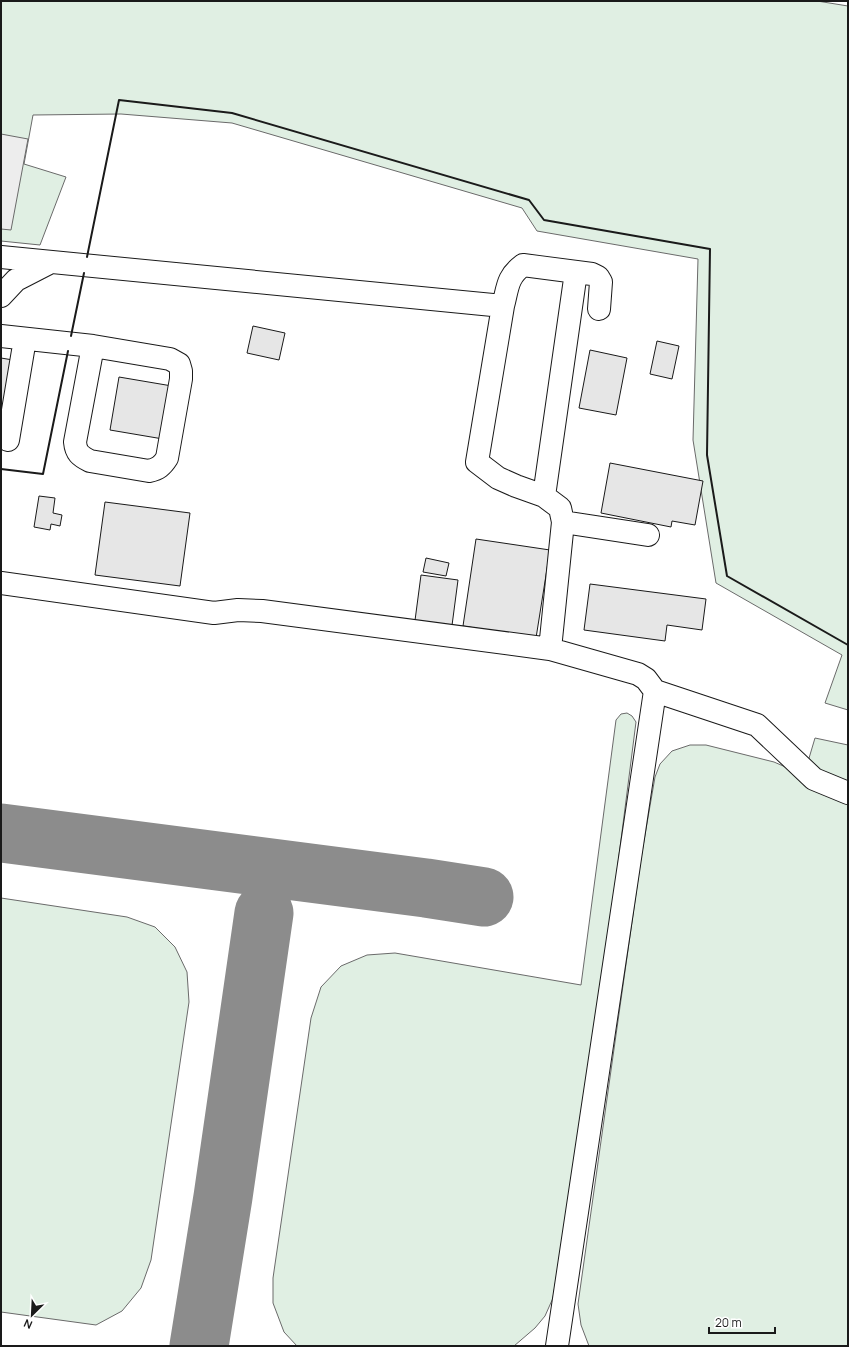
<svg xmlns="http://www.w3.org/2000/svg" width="849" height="1347" viewBox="0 0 849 1347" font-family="Manrope,sans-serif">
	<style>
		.green { fill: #e0efe3; stroke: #6a6a6a }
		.parking { fill: #ededed; stroke: #6a6a6a }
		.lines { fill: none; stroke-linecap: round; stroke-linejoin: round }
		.taxiway { stroke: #8c8c8c; stroke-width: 59 }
		.building { fill: #e6e6e6; stroke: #1a1a1a }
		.minor-casing { stroke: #1a1a1a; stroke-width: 24 }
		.minor { stroke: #fff; stroke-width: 22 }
		.wall { stroke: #1a1a1a; stroke-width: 2 }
	</style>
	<rect width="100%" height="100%" fill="#fff"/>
	<!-- green -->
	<path class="green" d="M1,1H817L848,6V710L825,703L842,655L716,583L693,440L698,259L537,231L522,208L232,123L121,114L33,115L24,164L66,177L40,245L1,241Z
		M627,713L632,716L636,722L602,989L553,1298L545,1316L535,1328L514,1346H297L284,1332L273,1303V1278L311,1018L321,987L341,966L367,955L395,953L581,985L616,720L621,714Z
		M815,738L848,745V1346H589L581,1325L578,1304L641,858L655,777L660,764L672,751L690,745H706L774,762L804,775Z
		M1,898L127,917L155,927L175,947L187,972L189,1002L151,1260L141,1288L122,1311L96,1325L1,1312Z"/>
	<!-- parking -->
	<path class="parking" d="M1,134L28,139L11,230L1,229Z"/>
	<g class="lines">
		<!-- taxiway -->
		<path class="taxiway" d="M1,833L426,888L484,897
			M199,1346L223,1197L264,913"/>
	</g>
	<!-- building -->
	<path class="building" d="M253,326L285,333L279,360L247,353Z
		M657,341L679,346L672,379L650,374Z
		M590,350L627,358L616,415L579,408Z
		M1,358L13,360L1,428Z
		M119,377L172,386L163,439L110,430Z
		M610,463L703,481L695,525L672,521L671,527L601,513Z
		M39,496L55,498L53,513L62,515L60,526L51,524L50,530L34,527Z
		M105,502L190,513L180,586L95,575Z
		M476,539L550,550L536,638L463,626Z
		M426,558L449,563L446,576L423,572Z
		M421,575L458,580L451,633L414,628Z
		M590,584L706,599L702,630L667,625L665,641L584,630Z"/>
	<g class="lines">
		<defs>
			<path id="minor" d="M1,257L503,306
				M1,296L16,280L51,262
				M1,336L93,346L170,359L179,364L181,371V379L167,458C162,466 158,469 149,471L90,461C80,456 76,453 75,442L93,346
				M8,440L25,339
				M544,496L576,272
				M563,522L648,535
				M1,583L214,613L238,610L262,611L550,649
				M655,691L757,725L814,779L848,793
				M557,1346L655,691L646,679L638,674L550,649L563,522L560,508L544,496L516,486L498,478L477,462L503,306C508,287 507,277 523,265L592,274L598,277L601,282L599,309"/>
		</defs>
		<!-- minor casing -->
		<use href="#minor" class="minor-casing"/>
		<!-- minor -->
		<use href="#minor" class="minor"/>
		<!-- wall -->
		<path class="wall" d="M87,257L119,100L232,113L529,200L544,220L710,249L707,455L727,576L848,645
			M71,336L84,273
			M1,469L43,474L68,351"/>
	</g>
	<!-- border -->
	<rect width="849" height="1347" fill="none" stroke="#1a1a1a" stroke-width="4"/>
	<!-- north arrow -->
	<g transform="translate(32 1315) rotate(204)" stroke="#ffffff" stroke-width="3" paint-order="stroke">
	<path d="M0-3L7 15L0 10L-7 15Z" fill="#1a1a1a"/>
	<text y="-6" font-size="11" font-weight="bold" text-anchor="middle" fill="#1a1a1a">N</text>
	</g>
	<!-- scale -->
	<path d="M709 1327v6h66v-6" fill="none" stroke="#1a1a1a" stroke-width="2"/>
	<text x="715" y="1327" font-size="12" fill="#1a1a1a" stroke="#ffffff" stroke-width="3" paint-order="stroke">20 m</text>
</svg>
